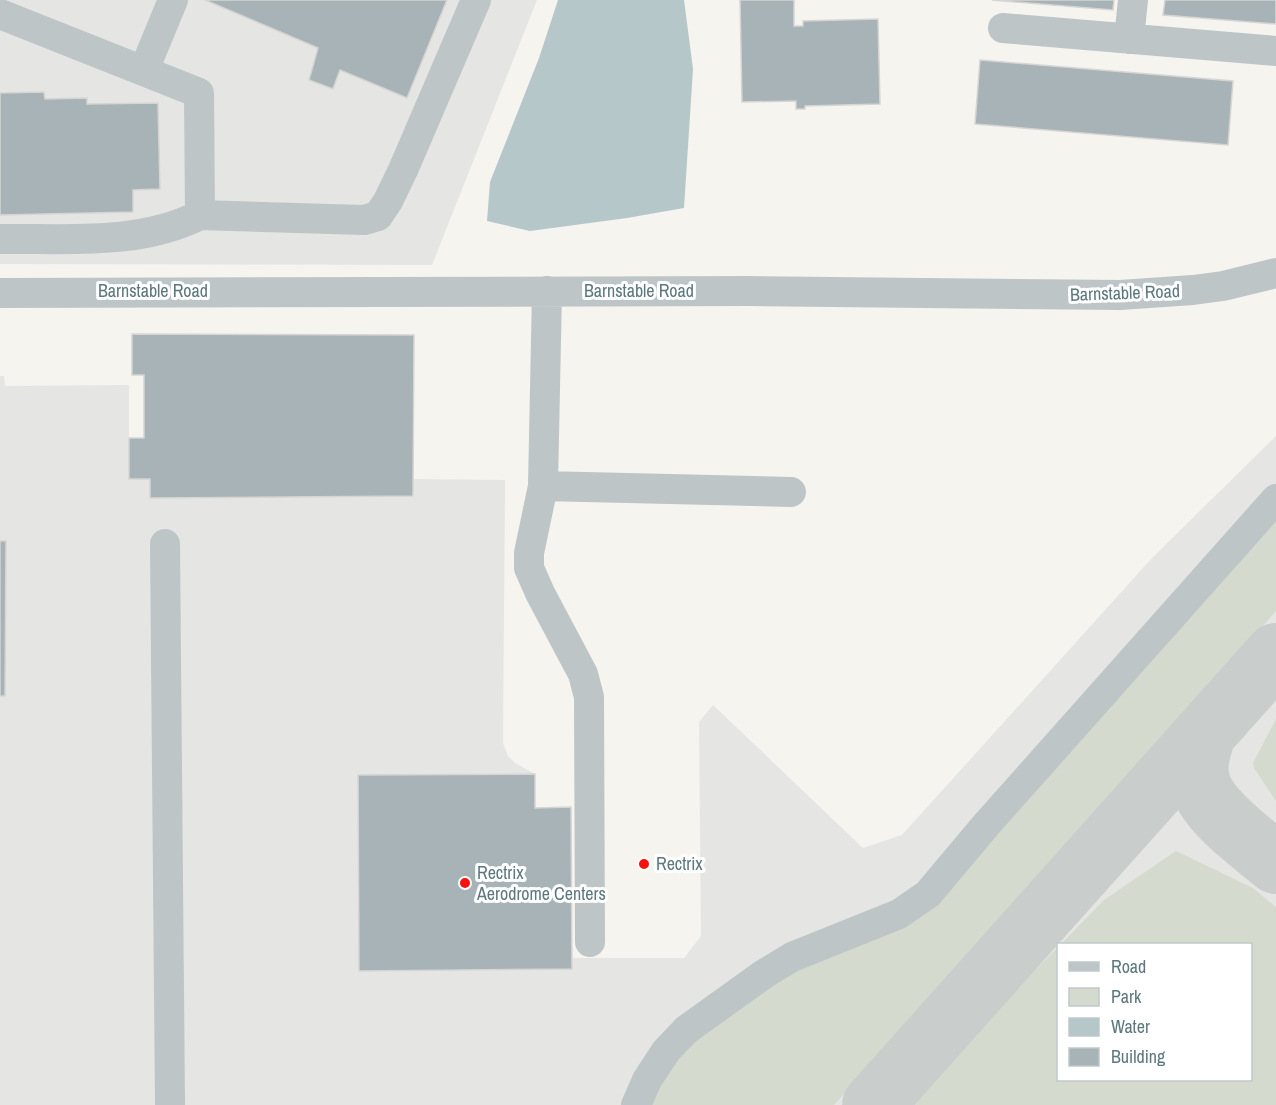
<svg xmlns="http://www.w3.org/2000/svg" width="1276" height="1105" viewBox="0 0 1276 1105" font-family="'Archivo Narrow',sans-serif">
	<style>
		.built { fill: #e5e5e3; fill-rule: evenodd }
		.green { fill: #d5dace }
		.water { fill: #b5c7c9 }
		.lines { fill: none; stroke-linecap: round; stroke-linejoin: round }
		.taxiway { stroke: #c9cecd; stroke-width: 62 }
		.building { fill: #a7b3b6; stroke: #d6d5d3; stroke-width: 1.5 }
		.minor { stroke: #bec5c7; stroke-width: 30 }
		.poi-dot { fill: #f6110f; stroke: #fff; stroke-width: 2 }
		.labels { text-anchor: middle; stroke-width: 6; stroke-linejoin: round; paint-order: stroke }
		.street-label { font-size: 18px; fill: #5c777e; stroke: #fff }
		.poi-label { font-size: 18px; fill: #5c777e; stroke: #fff; text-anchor: start }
	</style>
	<rect width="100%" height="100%" fill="#f5f4ef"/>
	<!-- built -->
	<path class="built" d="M0,0H537L432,265L0,264Z
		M0,376H4L5,386L129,385V478L150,479V498L413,496L414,479L505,480L503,743L508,756L515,763L535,774V808L571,807L572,958H684L701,936L699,722L713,705L863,848L902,835L1152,558L1276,436V1105H0ZM1058,944H1250V1080H1058Z"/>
	<!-- green -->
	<path class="green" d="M1276,511V611L1107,803L834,1105H643L651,1089L707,1024L774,975L918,910Z
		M1276,719V801L1254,768L1253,763Z
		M1176,851L1253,888L1276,907V1105H908L959,1048L1058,947V1080H1250V944H1061L1104,900Z"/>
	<!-- water -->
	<path class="water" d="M558,0H684L693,69L684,208L627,218L530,231L487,221L490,182L539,58Z"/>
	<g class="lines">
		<!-- taxiway -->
		<path class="taxiway" d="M1205,734C1201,747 1196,760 1198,774C1200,808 1252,842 1276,863
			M873,1105L1276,654"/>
	</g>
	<!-- building -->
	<path class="building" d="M205,0H447L407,98L340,70L333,89L309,80L318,48Z
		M740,0H794V26H803V21L878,19L880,104L805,106V109H796V101L742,102Z
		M992,0H1114L1113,10Z
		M1165,0H1276V24L1163,15Z
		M980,60L1233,81L1228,145L975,124Z
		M44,92L45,99L87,98V104L158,103L160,189L133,190V212L0,215V93Z
		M132,334L414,335L413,496L150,498V479H129V438H144V375H132Z
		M0,541H6L5,696H0Z
		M535,774V808L571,807L572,969L359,971L358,775Z"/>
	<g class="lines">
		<!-- minor -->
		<path class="minor" d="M0,14L199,93L200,215
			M1003,28L1276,51
			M1129,39L1133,0
			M144,70L173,0
			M0,239C67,238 138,246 200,215L364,220L378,216L388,201L403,170L476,0
			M547,291L543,486L529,553V568L540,593L583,674L589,697L590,942
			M0,293L750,291L1120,295L1193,290L1223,286L1276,273
			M543,486L791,492
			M165,544L170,1105
			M636,1105L647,1080L666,1051L686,1030L764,974L792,957L899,914L928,894L986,825L1276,499"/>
	</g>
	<!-- markers -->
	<g class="poi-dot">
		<circle cx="644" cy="864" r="6"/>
		<circle cx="465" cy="883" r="6"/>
	</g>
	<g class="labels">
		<!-- street labels -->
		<g class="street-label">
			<text x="153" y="297">Barnstable Road</text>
			<text x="639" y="297">Barnstable Road</text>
			<text transform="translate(1125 293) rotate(-2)" y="6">Barnstable Road</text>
		</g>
		<!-- poi labels -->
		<g class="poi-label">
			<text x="656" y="870">Rectrix</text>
			<text x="477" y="879">Rectrix<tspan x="477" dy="21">Aerodrome Centers</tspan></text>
		</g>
	</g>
	<!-- legend -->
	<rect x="1057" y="943" width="195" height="138" fill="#ffffff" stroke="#bec9cb" stroke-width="1.5"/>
	<rect x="1069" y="962" width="30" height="9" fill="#bec5c7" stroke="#bec9cb" stroke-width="1.5"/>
	<text x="1111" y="973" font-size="18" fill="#5c777e">Road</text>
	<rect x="1069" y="988" width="30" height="18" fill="#d5dace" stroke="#bec9cb" stroke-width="1.5"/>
	<text x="1111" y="1003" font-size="18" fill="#5c777e">Park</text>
	<rect x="1069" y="1018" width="30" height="18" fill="#b5c7c9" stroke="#bec9cb" stroke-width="1.5"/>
	<text x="1111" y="1033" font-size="18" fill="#5c777e">Water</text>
	<rect x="1069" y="1048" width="30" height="18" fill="#a7b3b6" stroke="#bec9cb" stroke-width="1.5"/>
	<text x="1111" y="1063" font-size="18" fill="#5c777e">Building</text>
</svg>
